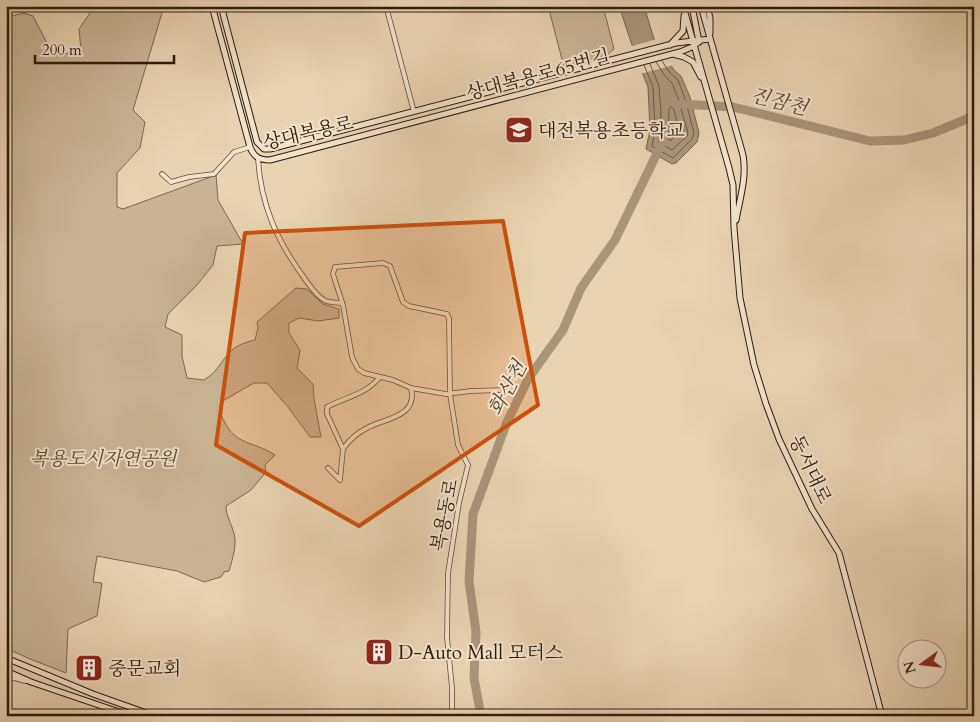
<svg xmlns="http://www.w3.org/2000/svg" width="980" height="722" viewBox="0 0 980 722" font-family="Cardo,'Noto Serif KR',serif">
	<style>
		.green { fill: #c9b595; stroke: #7a6951 }
		.water { fill: #a89679; stroke: #76664e }
		.pier { fill: #e9d4b1 }
		.lines { fill: none; stroke-linecap: round; stroke-linejoin: round }
		.shore { stroke: #695a43; stroke-width: 1 }
		.river { stroke: #a89679; stroke-width: 9 }
		.street-casing { stroke: #5a4b36; stroke-width: 5.5 }
		.secondary-casing { stroke: #2a1d0d; stroke-width: 7 }
		.street { stroke: #f1e3cc; stroke-width: 4 }
		.secondary { stroke: #f1e3cc; stroke-width: 5 }
		.marked { fill: #cc500c; fill-opacity: 0.2; stroke: #cc500c; stroke-width: 4; stroke-linejoin: round }
		.labels { text-anchor: middle; stroke-width: 4; stroke-linejoin: round; paint-order: stroke }
		.street-label { font-size: 19px; fill: #2a1d0d; stroke: #f1e3cc }
		.poi-label { font-size: 19px; fill: #2a1d0d; stroke: #f1e3cc; text-anchor: start }
		.park-label { font-size: 19px; font-style: italic; fill: #5a4b36; stroke: #f1e3cc }
		.water-label { font-size: 20px; font-style: italic; fill: #564733; stroke: #f1e3cc }
	</style>
	<rect width="100%" height="100%" fill="#e9d4b1"/>
	<filter id="stains"><feTurbulence type="fractalNoise" baseFrequency=".004" numOctaves="4"/><feColorMatrix values="0 0 0 0 .2 0 0 0 0 .09 0 0 0 0 .02 0 0 0 .5 -.17"/></filter>
	<radialGradient id="worn" r=".72"><stop offset=".6" stop-color="#630" stop-opacity="0"/><stop offset="1" stop-color="#630" stop-opacity=".3"/></radialGradient>
	<!-- green -->
	<path class="green" d="M90,6H164L133,110L145,122L140,148L117,173V207L123,209L216,175L218,200L243,244L217,246L213,265L196,286L168,314L165,327L182,335V356L187,378L204,380C217,372 219,365 228,354C234,346 246,342 255,340L258,328L257,322L296,288L307,289L323,304L339,309V318L318,321L299,318L289,323V333L300,350L297,368L313,384L314,399L321,437H310L288,407L267,383H254L221,402C220,410 220,413 224,421C236,446 254,441 275,455L265,465L266,472L251,490L226,506C226,515 230,521 233,530C238,543 233,557 229,571L224,572L221,577L204,582L177,571L97,556L93,582L102,583L97,616L68,629L66,673L30,659L6,648V17L24,13L33,16L49,47L65,54L81,50L79,29L90,13Z
		M548,6H603L614,49L607,55L564,67Z"/>
	<!-- water -->
	<path class="water" d="M619,6H644L654,39L674,70L681,76L690,97L699,133L697,142L676,163L672,164L646,149L650,130L648,87L637,60Z"/>
	<!-- pier -->
	<path class="pier" d="M657,39L674,65L640,74L629,47Z"/>
	<g class="lines">
		<!-- shore -->
		<path class="shore" d="M650,64L659,86L661,112L659,143L672,150L687,136L688,133L679,101L672,83L665,76L656,62
			M644,65L653,87L655,130L652,146L673,158L692,139L694,133L685,99L678,80L670,73L662,61
			M671,107L674,109L679,132L670,141L668,138L669,109Z"/>
		<!-- river -->
		<path class="river" d="M680,104L733,107L870,141L904,140L933,133L974,116
			M481,716L474,678L476,632L469,581L473,514L507,422L528,379L563,330L581,288L615,240L661,145"/>
		<defs>
			<path id="street" d="M386,6L414,112
				M258,159C261,206 277,241 305,279C310,286 317,297 326,301C331,303 336,302 341,303L343,305L352,357L358,369L364,373L393,380L411,388L446,394L471,391L504,390
				M162,174L171,182L189,177L214,174L234,152L250,147
				M343,305L333,274L335,267L383,263L390,266L403,302L409,306L447,314L449,318L450,394L458,445L468,465L459,503L448,573L447,637L452,688V716
				M343,449L327,414V407C346,397 365,395 380,377
				M328,468L340,480L343,449C349,440 357,433 367,428C386,418 418,417 411,388
				M6,679L14,678L25,681
				M6,715V716"/>
			<path id="secondary" d="M212,6L250,147C254,157 259,160 270,160L680,52L692,47L700,41
				M221,6L257,142L264,149H270L676,43L710,39
				M683,6L729,168L733,185L734,228L740,298L754,365L766,404L779,439L812,509L839,553L882,716
				M692,6L699,42
				M701,6L743,155C747,177 740,198 736,220
				M707,6L710,18V33
				M670,45L683,31L684,16
				M673,54L684,57L693,62L701,77
				M6,658L93,694L155,716
				M6,671L31,682L131,716
				M108,711L117,716"/>
		</defs>
		<!-- street casing -->
		<use href="#street" class="street-casing"/>
		<!-- secondary casing -->
		<use href="#secondary" class="secondary-casing"/>
		<!-- street -->
		<use href="#street" class="street"/>
		<!-- secondary -->
		<use href="#secondary" class="secondary"/>
	</g>
	<!-- marked area -->
	<path class="marked" d="M503,221L538,405L359,526L216,445L245,233Z"/>
	<!-- icons -->
	<defs>
		<symbol id="school-square" viewBox="-11 -11 22 22"><rect x="-9" y="-9" width="18" height="18" rx="4" fill="#8f2418" stroke="#f1e3cc"/><path d="M0-5L7-2L0 1L-7-2ZM-4 1L0 2.5L4 1V4Q0 6-4 4Z" fill="#fff"/></symbol>
		<symbol id="building-square" viewBox="-11 -11 22 22"><rect x="-9" y="-9" width="18" height="18" rx="4" fill="#8f2418" stroke="#f1e3cc"/><path d="M-4-6H4V6H1V3H-1V6H-4ZM-2.5-4.3h1.7v1.8h-1.7ZM.8-4.3h1.7v1.8H.8ZM-2.5-1h1.7V.8h-1.7ZM.8-1h1.7V.8H.8Z" fill="#fff"/></symbol>
	</defs>
	<g fill-rule="evenodd">
		<use href="#school-square" x="503" y="114" width="32" height="32"/>
		<use href="#building-square" x="363" y="636" width="32" height="32"/>
		<use href="#building-square" x="73" y="652" width="32" height="32"/>
	</g>
	<g class="labels">
		<!-- street labels -->
		<g class="street-label">
			<text transform="translate(538 74) rotate(-15)" y="7">상대복용로65번길</text>
			<text transform="translate(308 132) rotate(-13)" y="7">상대복용로</text>
			<text transform="translate(811 469) rotate(65)" y="7">동서대로</text>
			<text transform="translate(444 515) rotate(-79)" y="7">복용동로</text>
		</g>
		<!-- poi labels -->
		<g class="poi-label">
			<text x="538" y="137">대전복용초등학교</text>
			<text x="398" y="659">D-Auto Mall 모터스</text>
			<text x="108" y="675">중문교회</text>
		</g>
		<!-- park labels -->
		<g class="park-label">
			<text x="103" y="465">복용도시자연공원</text>
		</g>
		<!-- water labels -->
		<g class="water-label">
			<text transform="translate(779 101) rotate(14)" y="7">진잠천</text>
			<text transform="translate(507 388) rotate(-62)" y="7">화산천</text>
		</g>
	</g>
	<!-- margin -->
	<rect width="980" height="722" fill="none" stroke="#e9d4b1" stroke-width="25"/>
	<rect x="8" y="8" width="965" height="707" fill="none" stroke="#2a1d0d" stroke-width="2.5"/>
	<rect x="12" y="12" width="955" height="697" fill="none" stroke="#2a1d0d"/>
	<!-- north arrow -->
	<g transform="translate(922 664) rotate(255)"><circle r="24" fill="#f1e3cc" stroke="#a19480"/>
	<path d="M0-4L9 19L0 12L-9 19Z" fill="#8f2418"/>
	<text y="-8" font-size="14" font-weight="bold" text-anchor="middle" fill="#2a1d0d">N</text>
	</g>
	<!-- scale -->
	<path d="M35 55v8h139v-8" fill="none" stroke="#2a1d0d" stroke-width="2.5"/>
	<text x="42" y="55" font-size="15" fill="#2a1d0d" stroke="#f1e3cc" stroke-width="4" paint-order="stroke">200 m</text>
	<rect width="100%" height="100%" filter="url(#stains)"/>
	<rect width="100%" height="100%" fill="url(#worn)"/>
</svg>
